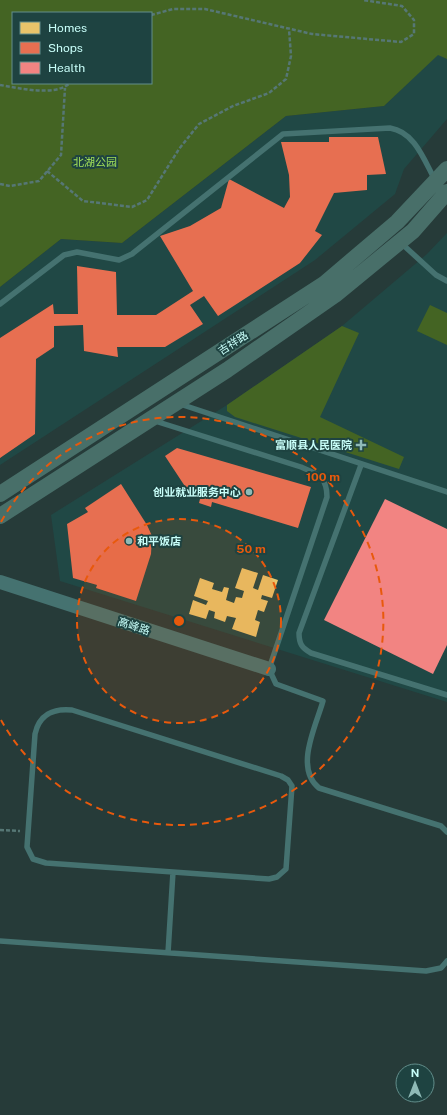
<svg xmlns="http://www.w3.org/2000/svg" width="447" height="1115" viewBox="0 0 447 1115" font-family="'Public Sans','Noto Sans SC',sans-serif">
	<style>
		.built { fill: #204845 }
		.green { fill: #446423; fill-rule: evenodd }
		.homes { fill: #e9c46a }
		.shops { fill: #e76f51 }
		.health { fill: #f28482 }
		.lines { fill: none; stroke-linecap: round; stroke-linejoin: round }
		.path { stroke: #567775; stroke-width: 2.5; stroke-dasharray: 4 2; stroke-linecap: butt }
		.service { stroke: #457270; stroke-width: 5.5 }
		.tertiary { stroke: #457270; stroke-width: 14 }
		.secondary { stroke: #486f69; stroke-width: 16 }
		.ring { fill: none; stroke: #e8590c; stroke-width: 2; stroke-dasharray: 7 5 }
		.poi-dot { fill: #8fbab6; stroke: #1e4341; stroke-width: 1.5 }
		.labels { text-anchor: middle; stroke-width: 4; stroke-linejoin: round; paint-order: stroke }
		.park-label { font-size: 11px; fill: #a1df59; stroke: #1e4341 }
		.street-label { font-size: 11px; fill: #c8fef9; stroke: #1e4341 }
		.poi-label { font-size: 11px; font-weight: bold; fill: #c8fef9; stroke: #1e4341; text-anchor: end }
		.centre { fill: #e8590c; stroke: #1e4341; stroke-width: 2 }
		.ring-label { font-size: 12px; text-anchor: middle; font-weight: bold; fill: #e8590c; stroke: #1e4341; stroke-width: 4; stroke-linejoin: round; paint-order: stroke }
	</style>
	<rect width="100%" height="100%" fill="#263b39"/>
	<!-- built -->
	<path class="built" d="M438,54L447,59V119L404,169L395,194L315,260L0,465V287L61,239L122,243L286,116L384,106Z
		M447,233V702L60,581L51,515L227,405L342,326L427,254Z"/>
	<!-- green -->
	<path class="green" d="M0,0H447V59L438,55L384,106L286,116L122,243L61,239L0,287ZM13,13H151V83H13Z
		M430,305L447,313V345L417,331Z
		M342,326L359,333L320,417L404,457L399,469L235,417L227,411V405Z"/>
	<!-- homes -->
	<path class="homes" d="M242,568L258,573L253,588L258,590L263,575L278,580L272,598L262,595L261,599L268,601L264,612L258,610L255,620L260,622L256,637L232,629L236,618L227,616L225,622L214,618L215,612L209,610L206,619L189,614L193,600L206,605L208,601L194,596L200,578L214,583L212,589L222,592L224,587L229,588L226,600L234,603L236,597L242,598L244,591L235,588Z"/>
	<!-- shops -->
	<path class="shops" d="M329,137H378L386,174L367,175V190L334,193L315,231L322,235L300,263L218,316L204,296L190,305L203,324L165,347H117L118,357L84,351L83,325L54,326V347L36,359L35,434L0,458V338L53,304L54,314H78L77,266L116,272L117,315H156L193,291L160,236L190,226L221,208L229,179L284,208L290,197L289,175L281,142H329Z
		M177,448L311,487L298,528L212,502L211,507L199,503L200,499L192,497L165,456Z
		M121,484L147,525L152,536L151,554L136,601L96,588L97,585L73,578L67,524L88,512L85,508Z"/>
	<!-- health -->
	<path class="health" d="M385,499L447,529V645L433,674L324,620Z"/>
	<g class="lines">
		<!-- path -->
		<path class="path" d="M151,15L173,9H205L312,34L401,42L414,34V20L402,6L363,0
			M0,85C19,88 55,97 70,83
			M47,171L83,201L132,207L147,200L179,149L199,124L233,106L269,93L286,79L291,56L289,29
			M0,184L10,186L39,181L61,155L65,88
			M0,830L20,831"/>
		<!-- service -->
		<path class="service" d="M401,243L436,275L447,281
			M0,304L64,255L77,252L119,260L132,254L283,134L390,128C415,132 424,160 435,180
			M180,404L447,492
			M155,421L301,467C318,474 327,477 327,497L269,669L276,684L323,701C316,726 294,768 319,788L441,826L447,832
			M361,465L299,633C299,644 302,648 311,653L447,695
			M0,941L426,971L441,968L447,961
			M168,953L173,872L269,879L277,877L286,869L292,786L288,780L281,776L72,710C53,708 39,715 35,734L27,847L33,859L46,863L173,872"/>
		<!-- tertiary -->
		<path class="tertiary" d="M0,582L269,669"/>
		<!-- secondary -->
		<path class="secondary" d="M0,494L324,284L397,222L447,169
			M0,516L227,370L335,295L413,231L447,192"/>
	</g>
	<!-- distance rings -->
	<circle cx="179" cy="621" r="102" fill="#e8590c" fill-opacity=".12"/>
	<g class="ring">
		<circle cx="179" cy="621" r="102"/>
		<path d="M1 522A204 204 0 1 1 1 720"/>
	</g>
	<!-- markers -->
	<g class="poi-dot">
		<path d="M359 439h4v4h4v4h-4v4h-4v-4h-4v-4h4z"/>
		<circle cx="249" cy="492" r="4"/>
		<circle cx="129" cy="541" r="4"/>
	</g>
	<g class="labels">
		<!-- park labels -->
		<g class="park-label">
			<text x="95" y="166">北湖公园</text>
		</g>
		<!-- street labels -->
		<g class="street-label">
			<text transform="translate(233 343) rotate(-33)" y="4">吉祥路</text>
			<text transform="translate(134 626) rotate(18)" y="4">高峰路</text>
		</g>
		<!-- poi labels -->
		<g class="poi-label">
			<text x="352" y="449">富顺县人民医院</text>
			<text x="241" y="496">创业就业服务中心</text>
			<text x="137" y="545" text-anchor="start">和平饭店</text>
		</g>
	</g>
	<circle cx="179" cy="621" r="6" class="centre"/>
	<g class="ring-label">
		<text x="323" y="481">100 m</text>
		<text x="251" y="553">50 m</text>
	</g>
	<!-- legend -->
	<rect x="12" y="12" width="140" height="72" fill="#1e4341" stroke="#628e8b"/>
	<rect x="20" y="22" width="20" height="12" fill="#e9c46a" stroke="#628e8b"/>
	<text x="48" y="32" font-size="12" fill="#c8fef9">Homes</text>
	<rect x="20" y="42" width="20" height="12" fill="#e76f51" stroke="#628e8b"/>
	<text x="48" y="52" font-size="12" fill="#c8fef9">Shops</text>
	<rect x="20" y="62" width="20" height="12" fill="#f28482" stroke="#628e8b"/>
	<text x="48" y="72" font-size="12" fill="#c8fef9">Health</text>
	<!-- north arrow -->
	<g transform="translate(415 1083)"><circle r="19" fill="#1e4341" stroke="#628e8b"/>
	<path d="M0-3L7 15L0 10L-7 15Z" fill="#8fbab6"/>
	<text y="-6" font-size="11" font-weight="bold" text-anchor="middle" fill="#c8fef9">N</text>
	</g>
</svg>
